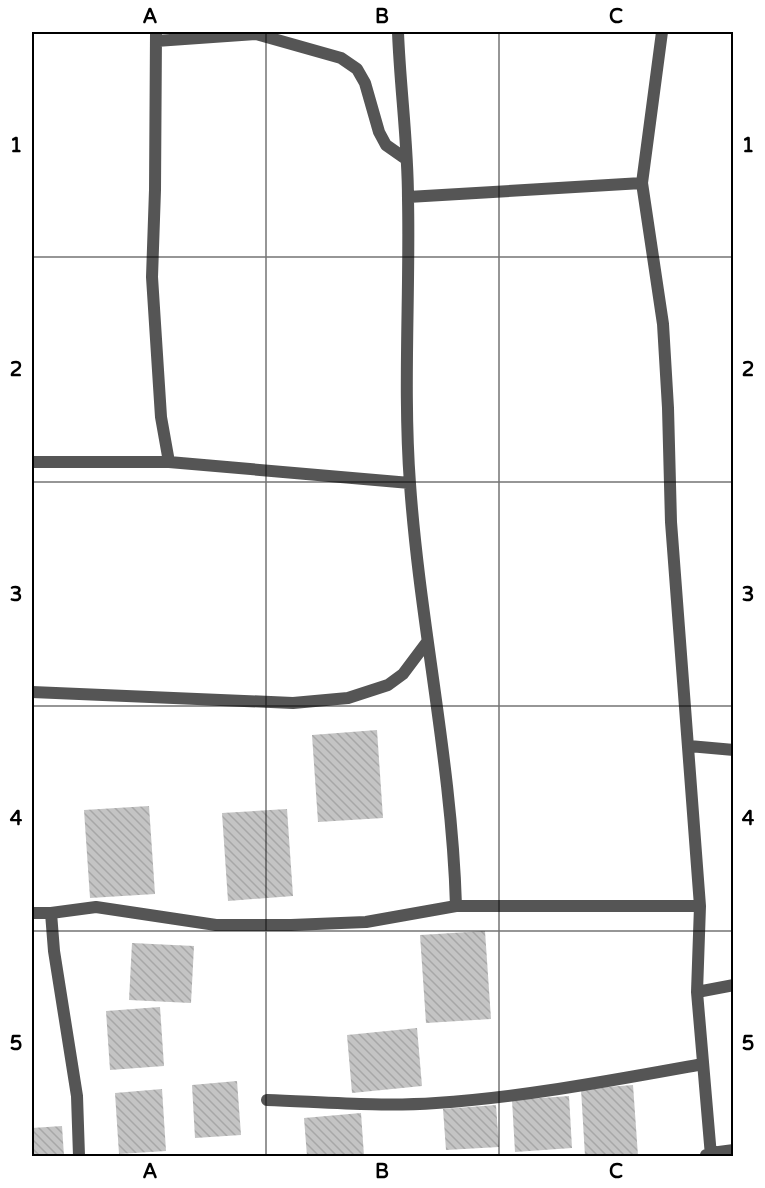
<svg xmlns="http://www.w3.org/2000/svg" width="765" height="1188" viewBox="0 0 765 1188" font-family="'Varela Round',sans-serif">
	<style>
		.building { fill: url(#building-back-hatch) }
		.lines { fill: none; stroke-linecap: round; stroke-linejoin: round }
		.minor { stroke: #555; stroke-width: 12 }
		.grid { fill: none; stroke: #000; stroke-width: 1.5; stroke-opacity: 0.55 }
		.neatline { fill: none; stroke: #000; stroke-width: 2 }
		.grid-label { font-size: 20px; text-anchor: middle; font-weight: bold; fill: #000 }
	</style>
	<defs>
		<pattern id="building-back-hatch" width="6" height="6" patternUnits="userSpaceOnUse" patternTransform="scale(1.5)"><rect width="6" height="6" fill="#c4c4c4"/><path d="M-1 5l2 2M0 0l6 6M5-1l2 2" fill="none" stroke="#a7a7a7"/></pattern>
	</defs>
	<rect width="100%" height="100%" fill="#fff"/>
	<!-- building -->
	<path class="building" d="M377,730L383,818L318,822L312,735Z
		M149,806L155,894L90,898L84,810Z
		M287,809L293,896L228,901L222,813Z
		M485,931L491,1019L426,1023L420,935Z
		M132,943L194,946L191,1003L129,1000Z
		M160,1007L164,1066L110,1070L106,1011Z
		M417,1028L422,1086L352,1093L347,1035Z
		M237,1081L241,1135L195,1138L192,1085Z
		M633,1085L638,1156H585L581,1089Z
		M162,1089L166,1151L119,1154L115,1093Z
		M569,1096L572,1148L515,1152L512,1100Z
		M496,1105L499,1147L446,1150L443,1109Z
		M361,1113L364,1156H307L304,1118Z
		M62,1126L64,1156H32V1128Z"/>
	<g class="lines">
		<!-- minor -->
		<path class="minor" d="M156,32L155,190L152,277L161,417L169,462
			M662,32L642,183L663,324L668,408L671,522L700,906L697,992
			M156,41L256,34L341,58L357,69L365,83L379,132L386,145L406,159
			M408,197L642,183
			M32,462H169L410,483
			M32,692L293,703L348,698L388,685L403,674L427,642
			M689,746L734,750
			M456,906H700
			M32,913H51L96,907L216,925H291L366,922L456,906C452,764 420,625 410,484C403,389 410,293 408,199C408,143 400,87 398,32
			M51,913L54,951L77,1096L79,1156
			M267,1100C323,1102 380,1107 436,1103C525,1097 614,1080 703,1064
			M706,1155L711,1153L734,1150
			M711,1156L697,992L734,985"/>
	</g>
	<!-- grid -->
	<path class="grid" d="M266,32V1156M499,32V1156M32,257H734M32,482H734M32,706H734M32,931H734"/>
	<!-- border -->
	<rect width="765" height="1188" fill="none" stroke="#ffffff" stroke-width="66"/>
	<rect x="33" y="33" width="699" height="1122" class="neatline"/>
	<g class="grid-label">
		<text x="150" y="23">A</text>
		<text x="382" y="23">B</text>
		<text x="616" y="23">C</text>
		<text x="16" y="152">1</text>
		<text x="748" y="152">1</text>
		<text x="16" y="376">2</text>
		<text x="748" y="376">2</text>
		<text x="16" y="601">3</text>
		<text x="748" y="601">3</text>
		<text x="16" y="825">4</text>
		<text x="748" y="825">4</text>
		<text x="16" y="1050">5</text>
		<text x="748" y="1050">5</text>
		<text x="150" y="1178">A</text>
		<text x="382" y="1178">B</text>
		<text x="616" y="1178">C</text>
	</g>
</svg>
